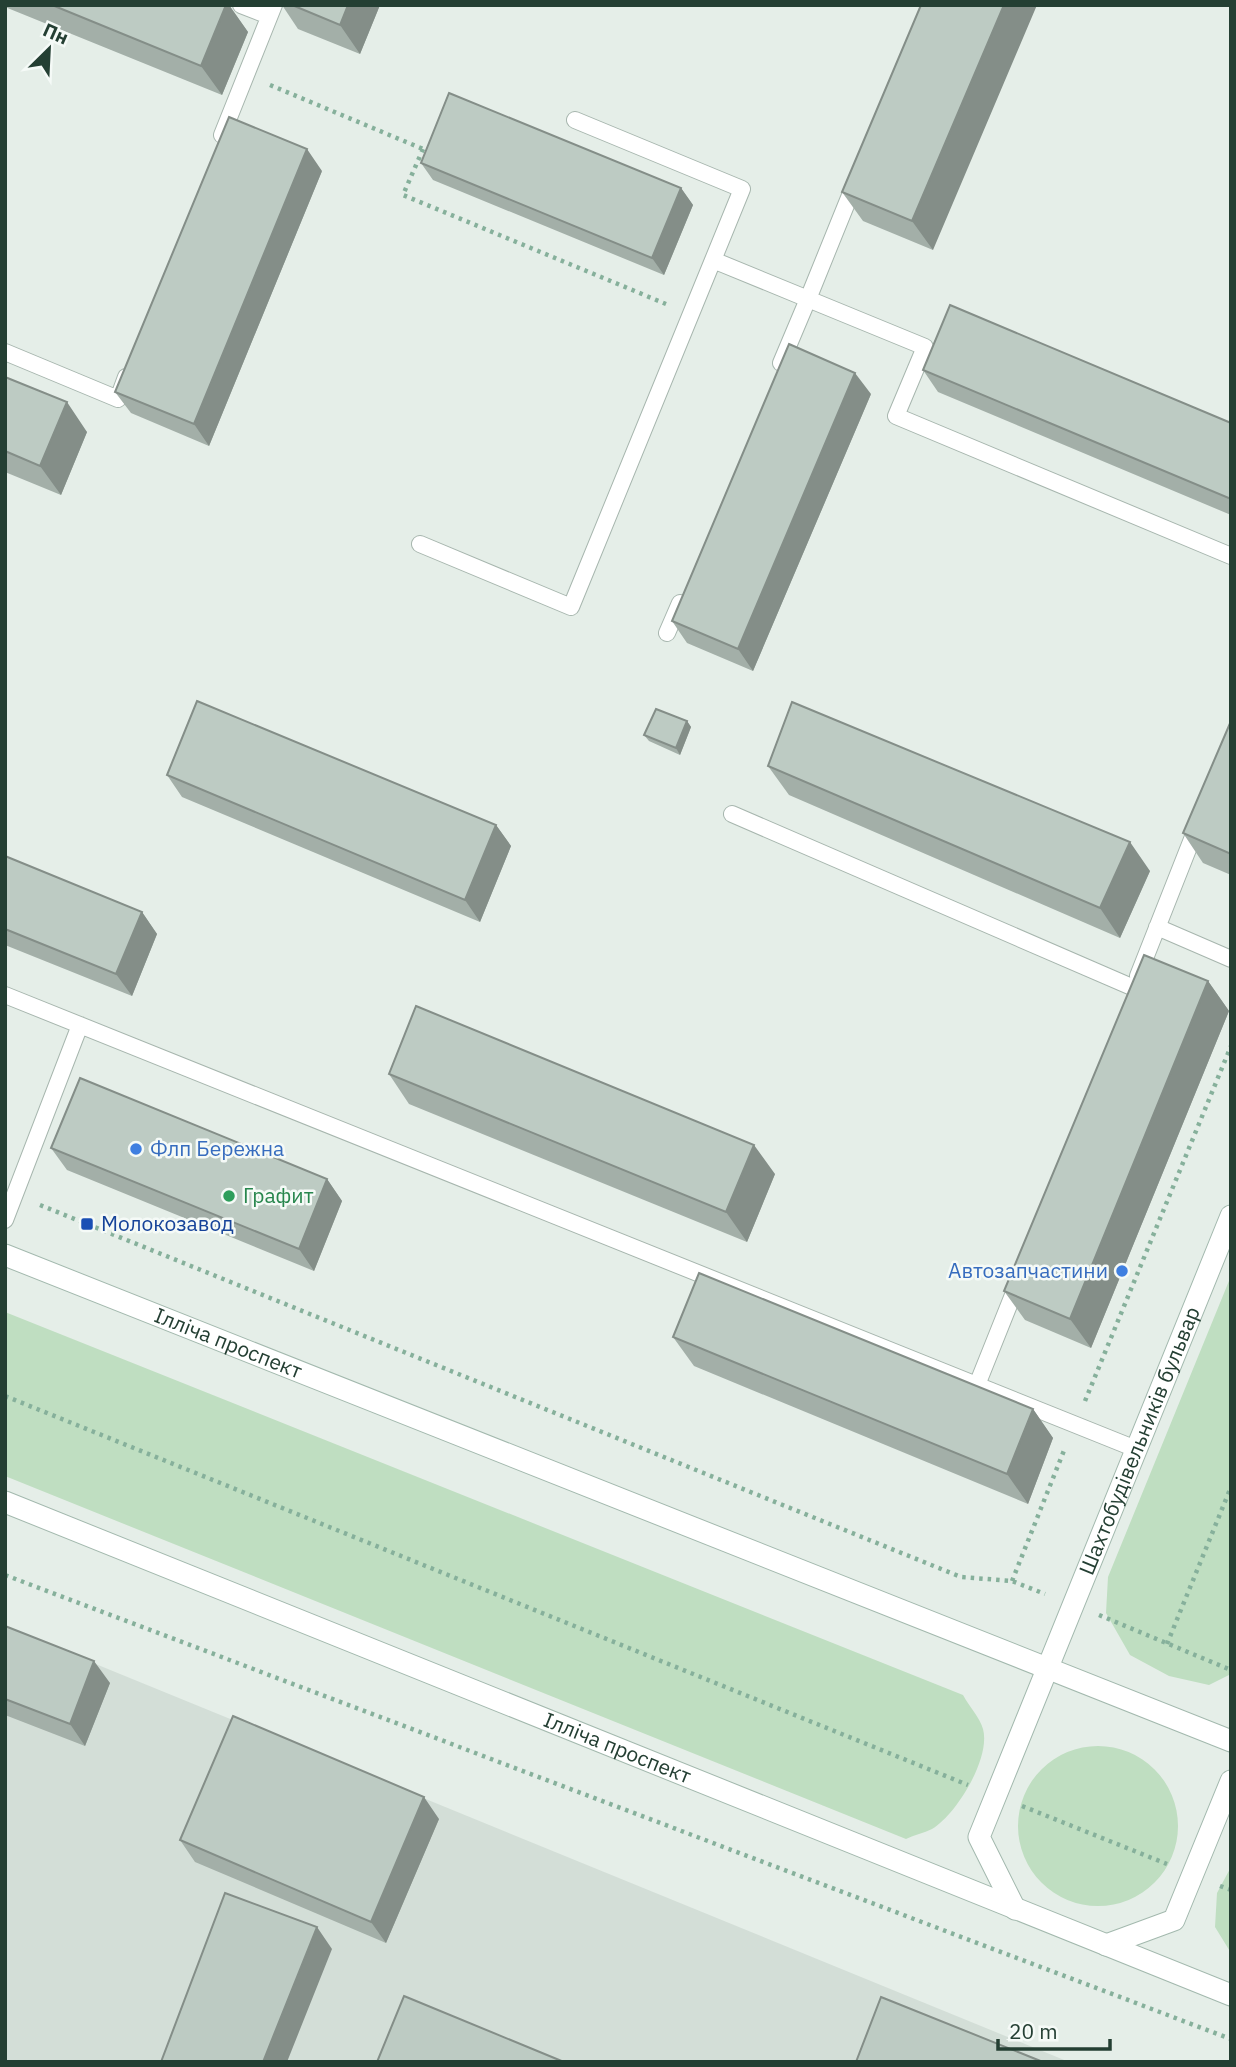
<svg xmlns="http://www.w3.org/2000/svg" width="1236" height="2067" viewBox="0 0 1236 2067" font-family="'IBM Plex Sans',sans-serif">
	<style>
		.built { fill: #d3ded7 }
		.green { fill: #bfdec1 }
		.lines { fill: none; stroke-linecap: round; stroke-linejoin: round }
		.lane-casing { stroke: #a7b6ae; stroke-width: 18 }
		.secondary-casing { stroke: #a3b9ae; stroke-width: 23 }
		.path { stroke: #86b09b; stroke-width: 4.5; stroke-dasharray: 3.5 5; stroke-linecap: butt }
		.lane { stroke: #fff; stroke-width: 16 }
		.secondary { stroke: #fff; stroke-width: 21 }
		.wall { fill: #a3afa8 }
		.shaded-wall { fill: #848e88 }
		.building { fill: #bdcbc3; stroke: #848e88; stroke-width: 2 }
		.shop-dot { fill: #3f7fe0; stroke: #f5faf7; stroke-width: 2.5 }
		.leisure-dot { fill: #2e9e5b; stroke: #f5faf7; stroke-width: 2.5 }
		.transit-dot { fill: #1a4fb4; stroke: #f5faf7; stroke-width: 2.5 }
		.labels { text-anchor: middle; stroke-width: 5; stroke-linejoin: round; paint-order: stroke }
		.shop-label { font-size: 21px; fill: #366cbe; stroke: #f5faf7; text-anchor: start }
		.leisure-label { font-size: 21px; fill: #27864d; stroke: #f5faf7; text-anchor: start }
		.transit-label { font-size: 21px; fill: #164399; stroke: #f5faf7; text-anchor: start }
		.street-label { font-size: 21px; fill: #243f33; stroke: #f5faf7 }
	</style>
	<rect width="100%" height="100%" fill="#e5eee8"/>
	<!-- built -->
	<path class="built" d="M5,1627L1069,2062H5Z"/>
	<!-- green -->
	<path class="green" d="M1231,1276V1674L1209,1685L1169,1676L1130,1655L1106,1613L1108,1577Z
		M5,1312L963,1695C969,1706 980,1718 983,1729C991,1758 956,1815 932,1829C924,1833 914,1835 906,1839L5,1476Z
		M1018 1826a80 80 0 1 1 160 0a80 80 0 1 1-160 0Z
		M1231,1867V1953L1215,1927L1217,1893Z"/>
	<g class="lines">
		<defs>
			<path id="lane" d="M241,5L269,16
				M575,120L742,189L713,260L808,299L781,363
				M222,135L274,5
				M855,183L808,299L925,347L896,416L1231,556
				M5,352L118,399L126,377
				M420,544L571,607L713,260
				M667,633L680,603
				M732,814L1134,988
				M1157,927L1231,959
				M1138,976L1198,824
				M5,995L1136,1449
				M5,1220L80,1025
				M977,1385L1019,1280"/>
			<g id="secondary">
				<path id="s1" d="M5,1255L1231,1741"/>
				<path id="s2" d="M5,1502L1231,1995"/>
				<path id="s3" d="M1015,1909L979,1837L1231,1216"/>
				<path d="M1106,1945L1174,1920L1231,1781"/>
			</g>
		</defs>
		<!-- lane casing -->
		<use href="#lane" class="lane-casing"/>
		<!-- secondary casing -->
		<use href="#secondary" class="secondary-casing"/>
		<!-- path -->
		<path class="path" d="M270,85L423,149
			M423,149L403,195L666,304
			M40,1205L961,1577L1012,1581L1045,1594
			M5,1396L968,1785
			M1085,1401L1231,1046
			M5,1575L1231,2039
			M1012,1581L1065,1448
			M1099,1615L1231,1670
			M1167,1644L1231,1487
			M1022,1806L1167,1864
			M1220,1886L1231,1890"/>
		<!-- lane -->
		<use href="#lane" class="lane"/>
		<!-- secondary -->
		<use href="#secondary" class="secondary"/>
	</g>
	<!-- wall -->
	<path class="wall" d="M5,5H229L248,32L222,95L5,7Z
		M282,5H380L360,54L298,29Z
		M921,5L933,250L863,221L842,192Z
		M421,163L681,188L693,205L664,275L433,180Z
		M322,171L209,446L131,413L115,392Z
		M923,370L1231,423V515L938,392Z
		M5,377L87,432L61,495L5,472Z
		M871,394L753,671L687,643L672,621Z
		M687,721L691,727L680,755L649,741L644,735Z
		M1231,721V875L1203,863L1183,833Z
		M768,766L1150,871L1120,938L789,795Z
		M167,775L496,825L511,846L480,922L182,797Z
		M5,856L142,912L157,934L132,996L5,945Z
		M1208,981L1229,1011L1091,1348L1025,1320L1004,1291Z
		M389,1074L775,1174L747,1242L409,1104Z
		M51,1148L327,1179L342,1201L314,1271L67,1170Z
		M673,1337L1033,1409L1053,1438L1028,1504L694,1366Z
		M5,1626L110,1683L85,1746L5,1715Z
		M439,1819L386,1943L195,1862L180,1840Z"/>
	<!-- shaded-wall -->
	<path class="shaded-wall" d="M226,5H229L248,32L222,95L201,66Z
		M348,5H380L360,54L340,25Z
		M1004,5H1037L933,250L912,221Z
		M307,149L322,171L209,446L194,424Z
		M681,188L693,205L664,275L652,258Z
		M855,373L871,394L753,671L738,649Z
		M67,402L87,432L61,495L40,466Z
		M687,721L691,727L680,755L676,748Z
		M496,825L511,846L480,922L465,900Z
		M1130,842L1150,871L1120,938L1100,908Z
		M142,912L157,934L132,996L116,974Z
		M1208,981L1229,1011L1091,1348L1070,1319Z
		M754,1145L775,1174L747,1242L726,1212Z
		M327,1179L342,1201L314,1271L299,1249Z
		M1033,1409L1053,1438L1028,1504L1007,1474Z
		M94,1661L110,1683L85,1746L70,1724Z
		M424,1797L439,1819L386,1943L371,1922Z
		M317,1927L332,1949L287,2062H263Z"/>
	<!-- building -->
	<path class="building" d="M52,5H226L201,66Z
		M292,5H348L340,25Z
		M921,5H1004L912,221L842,192Z
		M449,93L681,188L652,258L421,163Z
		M229,117L307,149L194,424L115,392Z
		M950,305L1231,423V499L923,370Z
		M789,344L855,373L738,649L672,621Z
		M5,377L67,402L40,466L5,451Z
		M197,701L496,825L465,900L167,775Z
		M792,702L1130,842L1100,908L768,766Z
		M656,709L687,721L676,748L644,735Z
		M1231,721V854L1183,833Z
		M5,856L142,912L116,974L5,929Z
		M1144,955L1208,981L1070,1319L1004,1291Z
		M416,1006L754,1145L726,1212L389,1074Z
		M80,1078L327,1179L299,1249L51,1148Z
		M699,1273L1033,1409L1007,1474L673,1337Z
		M5,1626L94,1661L70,1724L5,1699Z
		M233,1716L424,1797L371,1922L180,1840Z
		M225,1893L317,1927L263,2062H161Z
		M404,1996L564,2062H377Z
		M881,1997L1043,2062H856Z"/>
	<!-- markers -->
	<g class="shop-dot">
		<circle cx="136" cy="1149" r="7"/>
		<circle cx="1122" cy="1271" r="7"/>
	</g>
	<circle class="leisure-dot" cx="229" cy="1196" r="7"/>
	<rect class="transit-dot" x="80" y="1217" width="14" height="14" rx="3.5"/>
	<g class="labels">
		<!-- shop labels -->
		<g class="shop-label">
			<text x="150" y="1156">Флп Бережна</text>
			<text x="1108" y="1278" text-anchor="end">Автозапчастини</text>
		</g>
		<!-- leisure labels -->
		<g class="leisure-label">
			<text x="243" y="1203">Графит</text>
		</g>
		<!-- transit labels -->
		<g class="transit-label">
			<text x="101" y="1231">Молокозавод</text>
		</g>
		<!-- street labels -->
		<g class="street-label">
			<text dy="7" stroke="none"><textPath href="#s1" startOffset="240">Ілліча проспект</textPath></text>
			<text dy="7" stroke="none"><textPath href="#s3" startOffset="508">Шахтобудівельників бульвар</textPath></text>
			<text dy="7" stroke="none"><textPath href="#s2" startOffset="660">Ілліча проспект</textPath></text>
		</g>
	</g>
	<!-- border -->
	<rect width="1236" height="2067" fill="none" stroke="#243f33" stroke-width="14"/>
	<!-- north arrow -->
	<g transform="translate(49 49) rotate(24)" stroke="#f5faf7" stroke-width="5" paint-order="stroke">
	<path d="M0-5L12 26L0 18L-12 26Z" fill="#243f33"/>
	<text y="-10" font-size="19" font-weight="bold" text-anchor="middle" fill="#243f33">Пн</text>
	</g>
	<!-- scale -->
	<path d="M998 2039v10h112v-10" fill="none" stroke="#243f33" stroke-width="3.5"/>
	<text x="1009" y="2039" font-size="21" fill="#243f33" stroke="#f5faf7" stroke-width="5" paint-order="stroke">20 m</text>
</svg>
